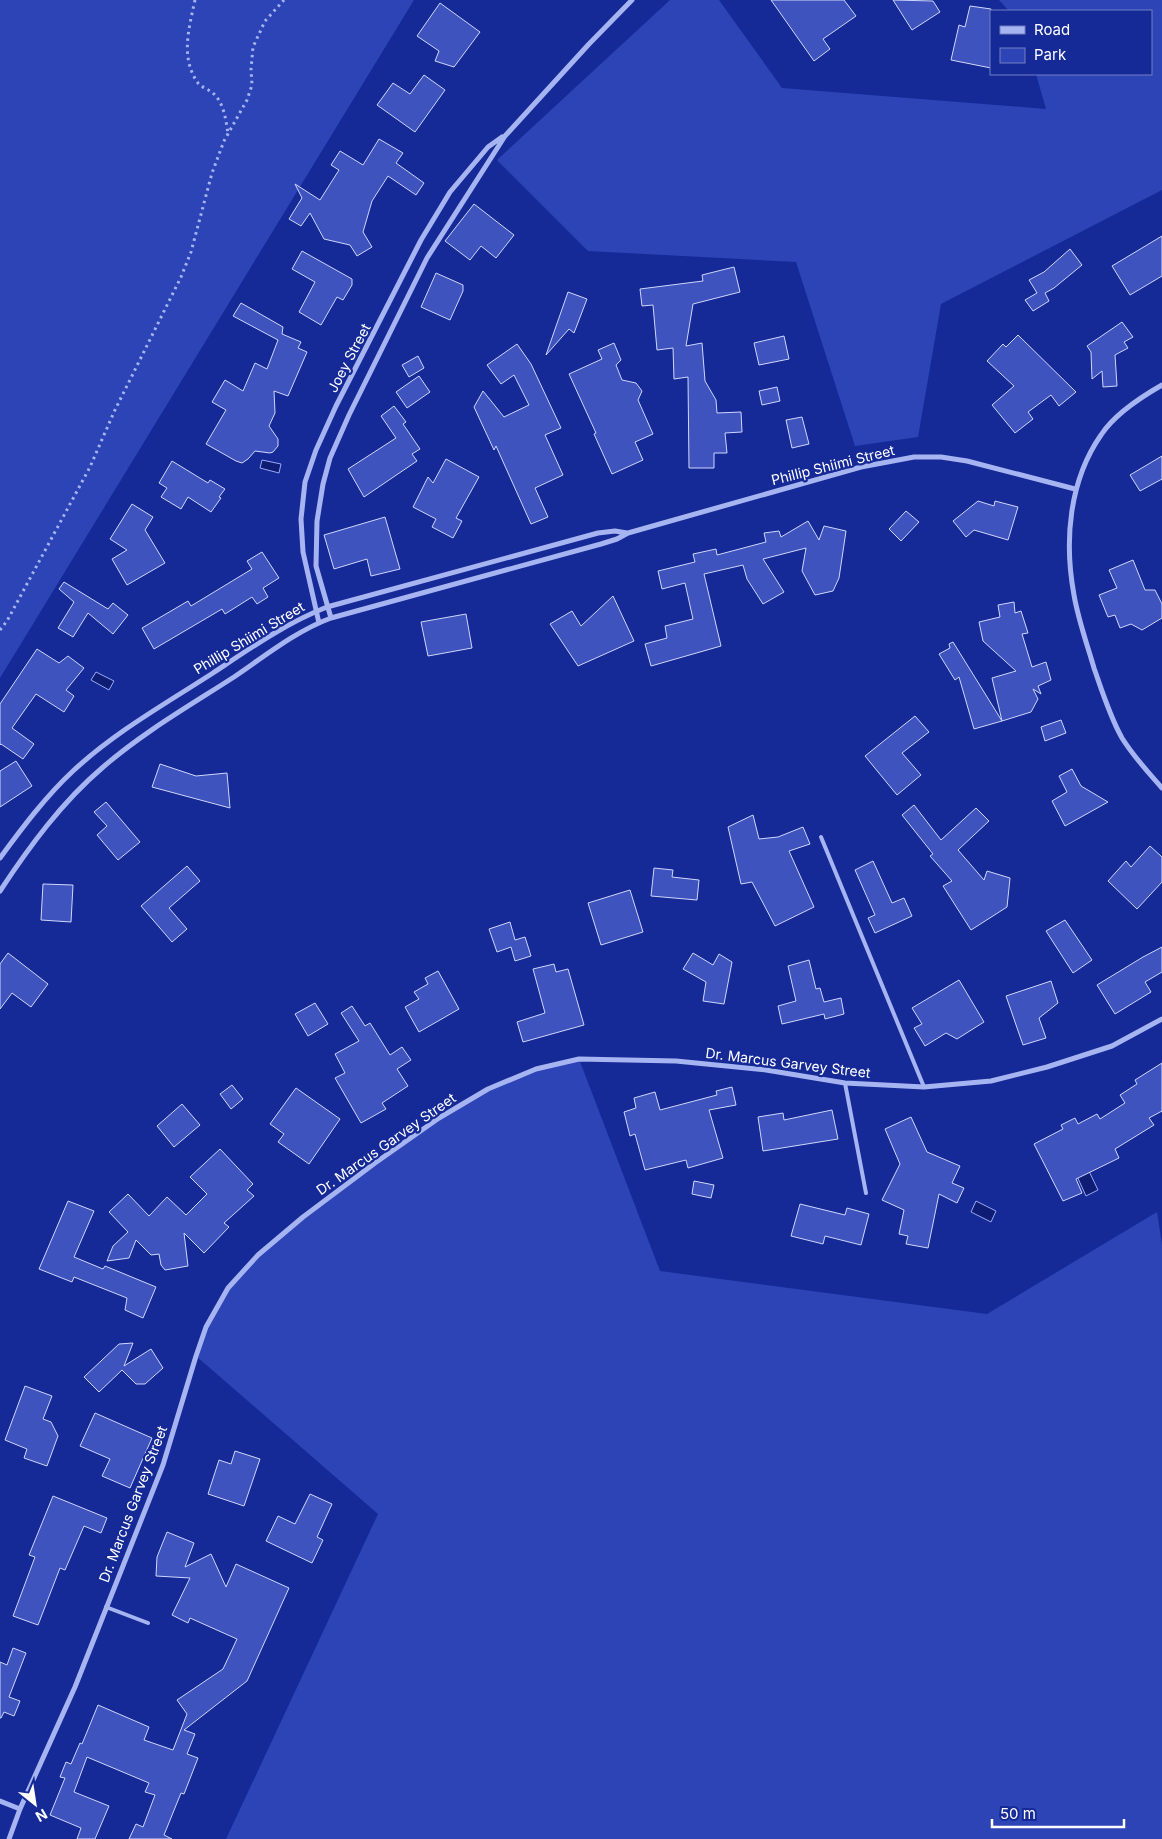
<svg xmlns="http://www.w3.org/2000/svg" width="1162" height="1839" viewBox="0 0 1162 1839" font-family="Inter,sans-serif">
	<style>
		.green { fill: #2c44b6 }
		.water { fill: #0e1d73; stroke: #9aaaf4 }
		.building { fill: #3e53be; stroke: #cfd7fc }
		.lines { fill: none; stroke-linecap: round; stroke-linejoin: round }
		.path { stroke: #a7b4f2; stroke-width: 3; stroke-dasharray: 2.5 4; stroke-linecap: butt }
		.lane { stroke: #a7b4f2; stroke-width: 4 }
		.street { stroke: #a7b4f2; stroke-width: 5 }
		.labels { text-anchor: middle; stroke-width: 4.5; stroke-linejoin: round; paint-order: stroke }
		.street-label { font-size: 14px; fill: #fff; stroke: #152a97 }
	</style>
	<rect width="100%" height="100%" fill="#152a97"/>
	<!-- green -->
	<path class="green" d="M0,0H414L0,678Z
		M670,0H719L782,88L1046,109L1036,74H1151V11H1009L999,0H1162V190L941,304L918,437L855,446L796,262L588,251L497,160Z
		M579,1059L660,1271L987,1314L1157,1212L1162,1245V1839H226L378,1514L196,1356L206,1327L228,1288L258,1255L303,1217L439,1118L488,1089L536,1069Z"/>
	<!-- water -->
	<path class="water" d="M262,460L281,464L279,473L260,468Z
		M96,672L114,681L109,690L91,680Z
		M1088,1169L1098,1190L1086,1196L1076,1174Z
		M976,1201L996,1211L991,1222L971,1212Z"/>
	<!-- building -->
	<path class="building" d="M771,0H844L856,16L823,39L830,49L814,61Z
		M893,0L933,1L940,12L912,30Z
		M440,3L480,32L454,67L435,61L439,51L417,36Z
		M970,6L991,9V68L951,60L959,25L965,27Z
		M424,75L445,90L415,132L377,105L393,83L410,94Z
		M379,139L403,153L396,163L424,183L416,195L388,176L372,201L363,232L372,247L357,256L350,245L324,239L310,213L301,226L289,219L302,198L295,184L320,200L339,170L331,165L340,151L363,165Z
		M474,204L514,235L496,258L481,246L470,260L445,241Z
		M1162,236V276L1130,295L1112,266Z
		M1070,249L1082,265L1054,288L1045,293L1049,301L1033,311L1025,300L1037,293L1029,280L1044,272Z
		M302,251L352,279V285L343,300L337,297L321,325L299,312L315,282L292,269Z
		M734,267L740,292L693,304L686,346L702,343L705,381L716,400L717,413L741,412L742,432L725,433L727,453H714V468H689L688,377L674,379L673,348L657,350L653,305L642,306L640,289L703,281L702,275Z
		M436,273L463,285V291L450,320L421,307Z
		M568,292L587,299L574,333L569,329L546,355Z
		M241,303L283,327L282,334L301,342L298,348L307,352L288,396L274,391L275,413L269,426L278,439V446L273,452L270,453L255,451L248,459L242,463L236,461L206,444L226,410L212,402L225,380L243,391L255,363L267,369L278,340L233,316Z
		M1122,322L1133,337L1124,342L1128,348L1115,355L1117,386L1103,387L1102,371L1092,379L1091,352L1087,346Z
		M1018,335L1076,392L1059,406L1051,395L1028,412L1033,419L1015,433L992,405L1014,386L987,361L1003,344L1006,347Z
		M784,336L789,359L759,365L754,343Z
		M614,343L621,360L616,365L622,380L636,383L642,391L638,400L653,434L635,442L643,460L612,474L594,434L596,433L569,374L602,359L598,350Z
		M517,344L531,364L561,428L545,435L563,475L535,488L548,517L531,524L496,446L494,450L474,407L483,391L504,417L529,405L514,375L501,384L487,365Z
		M418,356L424,368L409,377L402,365Z
		M419,376L430,392L407,408L396,392Z
		M777,387L780,401L762,405L759,391Z
		M394,406L406,422L403,424L420,449L412,454L417,461L364,497L348,469L396,438L381,416Z
		M802,417L809,444L792,448L786,420Z
		M1162,456V479L1140,491L1130,475Z
		M446,459L479,477L456,518L462,521L453,538L432,527L436,519L413,507L428,477L433,483Z
		M172,461L208,483L210,480L225,489L219,497L221,498L211,512L188,497L181,509L161,497L167,488L159,483Z
		M978,501L994,506L995,501L1018,507L1008,540L974,530L966,537L953,521Z
		M132,504L153,517L145,530L165,563L127,585L112,559L127,550L110,539Z
		M906,511L919,522L901,541L889,529Z
		M385,517L400,569L371,576L367,559L334,569L324,535Z
		M808,521L819,540L824,526L846,531L839,578L833,591L815,595L802,571L806,548L763,559L784,592L763,604L747,579L743,565L704,574L721,646L651,666L645,644L667,638L665,626L693,619L685,583L662,589L658,571L695,562L693,554L716,549L717,555L766,542L764,533L779,531L781,537Z
		M262,552L279,578L263,588L268,597L257,604L252,597L225,614L222,609L154,649L142,628L188,601L191,606L252,569L247,561Z
		M1133,560L1145,590H1155L1162,604V618L1142,630L1131,624L1120,628L1115,615L1108,617L1099,595L1117,588L1109,570Z
		M64,582L108,609L113,603L128,615L113,634L88,613L73,637L58,628L74,602L59,589Z
		M613,596L634,641L578,666L550,624L572,611L581,626Z
		M1014,602L1015,613L1021,611L1028,633L1022,634L1032,667L1046,662L1051,680L1038,686L1041,694L1033,689L1038,699L1031,712L1002,721L992,678L1016,671L983,641L979,622L1000,617L998,605Z
		M466,614L472,648L428,656L421,622Z
		M953,642L966,663L1002,721L974,729L959,677L955,680L939,654L950,648L949,644Z
		M37,649L59,663L68,656L84,668L66,690L74,696L64,712L36,694L12,728L34,744L23,759L1,744L0,745V704Z
		M915,716L929,732L902,753L921,775L897,795L865,756Z
		M1061,720L1066,733L1045,741L1041,727Z
		M16,761L32,786L0,807V771Z
		M160,764L196,776L227,773L230,808L152,787Z
		M1072,769L1081,786L1108,802L1065,826L1052,801L1067,792L1059,776Z
		M106,802L140,842L118,860L97,835L107,826L94,812Z
		M914,805L941,840L976,808L989,821L958,850L984,880L987,871L1010,878L1007,907L971,930L943,886L952,881L930,856L933,854L902,815Z
		M753,815L759,839L778,837L803,827L810,844L789,851L814,907L775,926L752,882L741,884L728,827Z
		M1150,846L1162,857V882L1137,909L1108,881L1126,861L1131,867Z
		M873,861L892,903L904,898L912,916L875,933L868,918L875,915L855,870Z
		M187,866L200,881L169,908L187,929L172,942L141,906Z
		M654,868L673,870L672,877L699,880L697,900L651,896Z
		M43,884L73,885L71,922L41,920Z
		M630,890L643,932L601,945L588,903Z
		M1065,920L1092,960L1073,973L1046,931Z
		M510,922L515,940L525,937L531,956L515,961L511,947L497,952L489,929Z
		M1162,947V972L1145,982L1151,992L1115,1014L1097,985L1143,957Z
		M8,953L48,984L31,1007L12,993L0,1009V964Z
		M693,953L713,965L719,954L732,962L724,1004L703,1001L706,982L683,969Z
		M809,960L816,989L820,988L824,1002L841,998L844,1014L825,1019L824,1014L782,1024L778,1006L796,1001L788,966Z
		M554,964L556,972L568,969L584,1025L523,1042L517,1022L545,1013L533,969Z
		M438,971L459,1009L419,1032L405,1007L419,999L414,992L428,984L425,978Z
		M959,980L984,1022L957,1039L946,1033L925,1046L914,1028L922,1024L912,1008Z
		M1051,981L1058,1003L1039,1018L1046,1038L1023,1045L1006,996Z
		M315,1003L328,1024L308,1036L295,1014Z
		M352,1006L365,1026L370,1023L390,1055L402,1047L411,1060L397,1069L408,1086L382,1103L386,1109L361,1123L335,1078L345,1073L335,1054L359,1041L341,1013Z
		M1162,1063V1111L1149,1118L1154,1125L1115,1149L1119,1158L1076,1179L1082,1193L1063,1201L1034,1144L1063,1129L1061,1125L1075,1118L1078,1124L1097,1114L1100,1119L1125,1103L1120,1095L1137,1084L1135,1080Z
		M232,1085L243,1099L231,1109L220,1094Z
		M732,1087L736,1105L709,1110L723,1158L688,1168L686,1160L645,1170L635,1134L630,1136L624,1112L636,1108L634,1098L655,1092L660,1110L717,1095L716,1091Z
		M296,1088L340,1119L309,1164L278,1142L284,1134L270,1124Z
		M182,1104L200,1125L174,1147L157,1126Z
		M832,1110L838,1139L763,1151L758,1117L783,1113L784,1120Z
		M911,1117L927,1152L960,1166L952,1183L964,1188L957,1203L939,1194L928,1248L906,1244L908,1236L899,1234L904,1210L882,1200L900,1164L885,1129Z
		M220,1149L253,1184L247,1190L254,1196L224,1223L229,1227L204,1253L184,1233L188,1266L165,1270L161,1265L159,1254L151,1255L136,1240L129,1258L107,1261L113,1246L128,1232L109,1212L128,1194L149,1216L167,1197L186,1215L207,1194L190,1177Z
		M694,1181L714,1185L711,1198L692,1194Z
		M68,1201L94,1211L74,1257L103,1269L105,1266L156,1287L143,1318L125,1310L127,1298L74,1277L72,1282L39,1269Z
		M800,1204L845,1215L847,1208L869,1214L861,1245L825,1236L823,1244L791,1236Z
		M133,1343L124,1366L151,1349L163,1368L145,1384H136L122,1370L99,1392L84,1377L119,1344Z
		M25,1386L52,1396L43,1419L51,1422L58,1436L47,1466L24,1458L27,1449L5,1440Z
		M95,1413L152,1438L130,1488L102,1476L110,1459L80,1446Z
		M235,1451L260,1459L244,1506L208,1494L219,1460L231,1464Z
		M310,1494L332,1504L317,1537L323,1540L312,1563L266,1541L278,1516L295,1524Z
		M53,1496L107,1518L101,1533L84,1526L65,1570L60,1568L38,1625L13,1616L35,1557L29,1555Z
		M167,1532L194,1543L185,1567L211,1554L226,1587L236,1564L289,1588L247,1681L184,1730L195,1734L187,1754L198,1758L184,1794L181,1793L164,1835L172,1839H129L136,1824L143,1827L155,1795L145,1792L149,1783L87,1757L74,1792L109,1806L95,1839H77L81,1828L50,1815L65,1778L60,1777L66,1762L71,1764L80,1743L82,1744L98,1705L149,1727L144,1740L173,1750L187,1714L177,1700L223,1669L237,1639L190,1618L188,1623L172,1615L190,1578L156,1576L157,1557Z
		M13,1648L26,1653L9,1697L20,1701L14,1716L4,1712L1,1718H0V1662L7,1665Z"/>
	<g class="lines">
		<!-- path -->
		<path class="path" d="M195,0C189,28 180,58 198,83C202,88 209,89 214,94C224,104 226,120 228,134
			M0,630L7,621L90,467L114,412L181,277L191,252L212,173L224,141L247,100L252,85L251,69L253,47L265,21L284,0"/>
		<!-- lane -->
		<path class="lane" d="M821,837L924,1087
			M845,1083L866,1193
			M106,1607L148,1623"/>
		<!-- street -->
		<path class="street" d="M1162,385C1141,397 1114,415 1101,435C1069,481 1064,541 1074,595C1078,619 1087,644 1094,668C1102,691 1110,717 1122,738C1133,756 1148,772 1162,788
			M331,618L316,566L317,521L323,484L330,458L349,415L427,258L505,136L589,44L632,0
			M319,623L303,552L301,519L305,482L316,450L336,406L421,240L450,192L488,147L502,137
			M0,858C22,828 46,796 73,771C115,732 165,704 213,673C249,649 286,623 327,607L598,533L615,531L627,533
			M0,891C29,847 62,802 102,768C142,733 189,706 234,677C265,656 296,631 331,618L601,544L617,539L628,533L861,467L914,457H941L967,461L1075,489
			M0,1801L20,1809
			M9,1839L20,1809L75,1687L163,1465L196,1356L206,1327L228,1288L258,1255L303,1217L375,1163L439,1118L488,1089L536,1069L579,1059L676,1061L766,1070L845,1083L924,1087L991,1081L1047,1067L1112,1046L1162,1019"/>
	</g>
	<g class="labels">
		<!-- street labels -->
		<g class="street-label">
			<text transform="translate(349 358) rotate(-62)" y="5">Joey Street</text>
			<text transform="translate(833 465) rotate(-14)" y="5">Phillip Shiimi Street</text>
			<text transform="translate(249 638) rotate(-31)" y="5">Phillip Shiimi Street</text>
			<text transform="translate(788 1063) rotate(7)" y="5">Dr. Marcus Garvey Street</text>
			<text transform="translate(386 1144) rotate(-35)" y="5">Dr. Marcus Garvey Street</text>
			<text transform="translate(133 1504) rotate(-69)" y="5">Dr. Marcus Garvey Street</text>
		</g>
	</g>
	<!-- legend -->
	<rect x="990" y="10" width="162" height="65" fill="#152a97" stroke="#737fc1"/>
	<rect x="1000" y="26" width="25" height="8" fill="#a7b4f2" stroke="#737fc1"/>
	<text x="1034" y="35" font-size="15" fill="#ffffff">Road</text>
	<rect x="1000" y="48" width="25" height="15" fill="#2c44b6" stroke="#737fc1"/>
	<text x="1034" y="60" font-size="15" fill="#ffffff">Park</text>
	<!-- north arrow -->
	<g transform="translate(35 1804) rotate(150)" stroke="#152a97" stroke-width="4" paint-order="stroke">
	<path d="M0-4L9 19L0 12L-9 19Z" fill="#ffffff"/>
	<text y="-8" font-size="14" font-weight="bold" text-anchor="middle" fill="#ffffff">N</text>
	</g>
	<!-- scale -->
	<path d="M992 1819v8h132v-8" fill="none" stroke="#ffffff" stroke-width="2.5"/>
	<text x="1000" y="1819" font-size="15" fill="#ffffff" stroke="#152a97" stroke-width="4" paint-order="stroke">50 m</text>
</svg>
